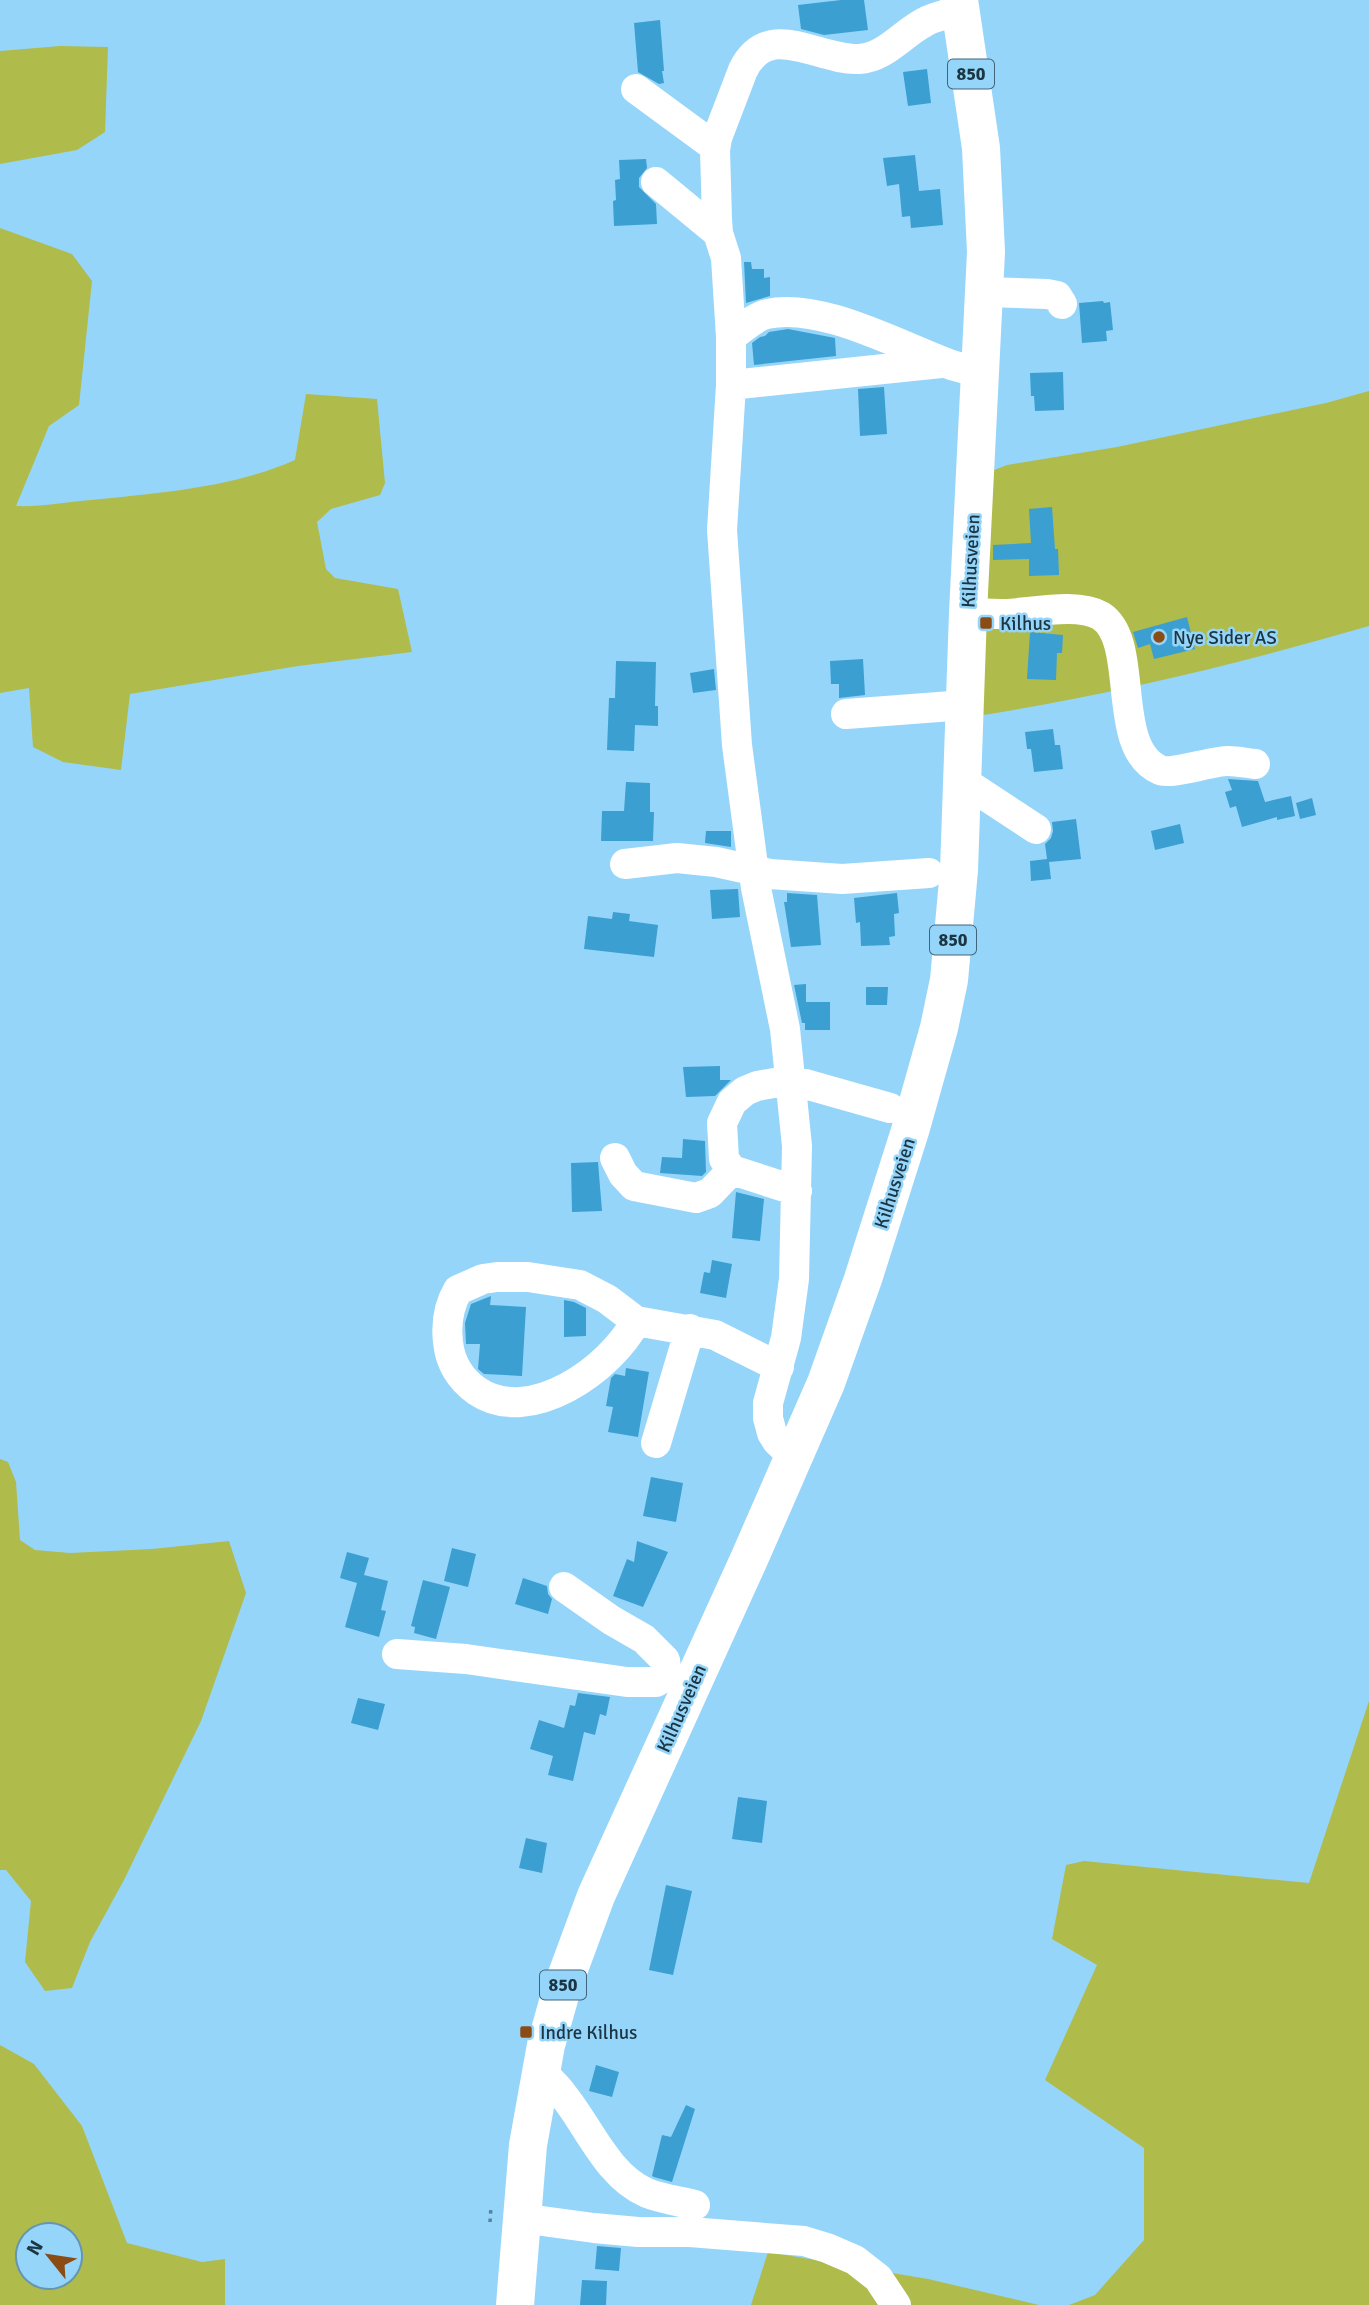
<svg xmlns="http://www.w3.org/2000/svg" width="1369" height="2305" viewBox="0 0 1369 2305" font-family="Signika,sans-serif">
	<style>
		.green { fill: #afbb4a; fill-rule: evenodd }
		.building { fill: #3b9fd1 }
		.lines { fill: none; stroke-linecap: round; stroke-linejoin: round }
		.path { stroke: #57839c; stroke-width: 3.5; stroke-dasharray: 3.5 5; stroke-linecap: butt }
		.minor { stroke: #fff; stroke-width: 30 }
		.major { stroke: #fff; stroke-width: 38 }
		.poi-dot { fill: #8b4b15; stroke: #96d5fa; stroke-width: 2.5 }
		.labels { text-anchor: middle; stroke-width: 5; stroke-linejoin: round; paint-order: stroke }
		.shield { fill: #96d5fa; stroke: #40657a; stroke-width: 2 }
		.shield-label { font-size: 18px; font-weight: bold; fill: #1b3543 }
		.street-label { font-size: 19px; fill: #1b3543; stroke: #96d5fa }
		.poi-label { font-size: 19px; fill: #1b3543; stroke: #96d5fa; text-anchor: start }
	</style>
	<rect width="100%" height="100%" fill="#96d5fa"/>
	<!-- green -->
	<path class="green" d="M60,46L108,47L105,132L77,150L0,164V51Z
		M0,228L72,254L92,281L79,405L49,426L16,506C41,507 66,502 91,500C159,493 232,488 295,460L306,394L377,399L385,483L380,495L331,509L317,522L326,569L335,578L398,589L412,652L298,666L130,694L121,770L63,762L33,747L29,688L0,693Z
		M1369,391V626C1238,664 1106,696 971,717L961,483L1007,465L1117,447L1326,403Z
		M0,1459L8,1462L16,1482L20,1540L35,1550L70,1553L152,1549L229,1541L246,1593L201,1721L124,1880L90,1942L72,1988L45,1991L25,1962L31,1901L6,1870H0Z
		M1369,1701V2305H1069L1095,2295L1144,2240V2148L1045,2080L1097,1965L1052,1939L1066,1865L1084,1861L1309,1883Z
		M0,2045L34,2064L82,2126L127,2243L202,2262L225,2259V2305H0ZM28,2235H70V2277H28Z
		M768,2252L928,2279L1039,2305H751Z"/>
	<!-- building -->
	<path class="building" d="M841,0H864L868,30L824,35L801,29L798,5Z
		M660,20L664,71H662L664,83L659,84L638,72L634,23Z
		M927,69L931,103L908,106L903,72Z
		M915,155L919,191L940,189L943,225L911,228L910,216L902,217L899,184L887,186L883,158Z
		M646,159L647,168L639,178V187L656,204L657,224L614,226L613,201L616,200L615,180L620,179L619,160Z
		M744,262H751L752,269H764V278L770,277V296L746,303Z
		M1103,301L1104,303L1110,302L1113,330L1106,331L1107,341L1082,343L1079,303Z
		M788,329L835,338L836,356L754,365L752,343L760,337L765,336L769,332Z
		M1063,372L1064,410L1035,411L1034,396H1031L1030,373Z
		M884,387L887,434L860,436L858,389Z
		M1052,507L1055,549H1058L1059,575L1029,576V559L993,560V545L1031,543L1029,509Z
		M1187,617L1195,649L1154,659L1150,644L1138,648L1133,632Z
		M1030,632L1063,635L1062,653H1057L1056,680L1027,679Z
		M863,659L865,695L839,698V684H831L830,661Z
		M616,661L656,662L655,706H658V726L635,725L634,751L607,750L609,698H615Z
		M714,669L716,690L693,693L690,673Z
		M1053,729L1055,745H1060L1063,769L1034,772L1031,749H1027L1025,732Z
		M1228,779L1258,781L1265,802L1291,796L1295,816L1277,820V817L1242,827L1236,806L1230,808L1225,792L1232,790Z
		M626,782L650,783V812H654L653,841H601L602,811H624Z
		M1312,798L1316,815L1300,819L1296,803Z
		M1076,819L1081,859L1049,862L1051,879L1031,881L1030,861L1047,859L1045,844L1051,838L1053,831L1052,822Z
		M1180,824L1184,843L1155,850L1151,831Z
		M706,831H731V847L705,843Z
		M738,889L740,917L712,919L710,890Z
		M787,893L817,895L821,945L791,947L784,902H787Z
		M897,893L899,913L894,914L895,936L889,937L890,945L861,946L860,922L856,923L854,898Z
		M613,912L630,914L629,921L658,925L654,957L584,949L588,916L612,919Z
		M806,984V1002H830V1030H805V1023H802L794,985Z
		M866,987H888L887,1005H866Z
		M720,1066V1080H731L715,1096L686,1097L683,1067Z
		M683,1139L705,1141L706,1172L702,1176L660,1173L662,1157L682,1158Z
		M598,1162L602,1211L572,1212L571,1163Z
		M736,1192L764,1199L760,1241L732,1238Z
		M712,1260L732,1264L726,1298L700,1293L704,1272L710,1273Z
		M491,1296L490,1305L526,1307L522,1376L484,1374L478,1369L480,1344H466L465,1323L471,1304Z
		M564,1300L574,1302L586,1308V1336L564,1337Z
		M626,1368L649,1372L638,1437L608,1432L613,1407L606,1406L611,1378L615,1374L625,1376Z
		M651,1477L683,1483L676,1522L643,1516Z
		M637,1541L668,1552L643,1607L613,1596L627,1559L634,1562Z
		M452,1548L476,1554L468,1587L444,1581Z
		M347,1552L369,1558L364,1575L388,1581L381,1610L386,1611L379,1637L345,1627L357,1583L340,1578Z
		M523,1578L547,1586L548,1594L552,1599L548,1614L515,1604Z
		M423,1580L450,1587L436,1639L414,1633L415,1627L411,1626Z
		M578,1693L610,1697L606,1716L600,1714L595,1735L584,1732L573,1781L548,1775L553,1756L530,1749L539,1720L564,1728L570,1705L575,1706Z
		M358,1698L385,1704L378,1730L351,1723Z
		M738,1797L767,1801L762,1843L732,1839Z
		M526,1838L547,1843L542,1873L519,1868Z
		M666,1885L692,1891L673,1975L649,1970Z
		M596,2065L619,2072L612,2097L589,2091Z
		M686,2105L695,2109L672,2182L654,2177L652,2176L662,2135L671,2137Z
		M597,2246L621,2248L619,2271L595,2269Z
		M582,2280L607,2281L606,2305H580Z"/>
	<g class="lines">
		<!-- path -->
		<path class="path" d="M490,2222L491,2206"/>
		<!-- minor -->
		<path class="minor" d="M636,89L715,147
			M656,182L718,233
			M985,292L1047,294L1057,296L1062,304
			M731,337C742,329 754,317 767,314C819,302 896,344 944,362C955,367 968,369 981,373
			M731,385L941,363
			M968,613C980,613 993,614 1005,614C1031,613 1078,602 1101,616C1141,642 1109,748 1160,770C1171,775 1212,761 1228,761C1237,761 1246,763 1255,764
			M846,714L965,705
			M963,781L1036,829
			M625,864L677,858L716,862L770,874L842,879L929,873
			M615,1158L623,1174L634,1186L696,1198L710,1193L732,1170L797,1191
			M732,1170L724,1159L722,1123L732,1102L745,1091L757,1086L791,1080L890,1108
			M636,1321C611,1369 530,1427 477,1391C460,1379 450,1362 448,1342C446,1324 449,1305 458,1290L483,1279L497,1277H528L580,1285L607,1299L636,1321L715,1335L779,1367
			M656,1443L690,1329
			M794,1457L777,1441L772,1433L768,1418V1403L786,1338L794,1279L797,1146L785,1029L756,888L737,745L722,530L731,385V337L726,258L718,233L717,219L715,150L717,138L743,70C769,18 818,61 859,59C885,58 903,33 925,22C935,16 949,14 961,11
			M564,1587L611,1620L644,1639L665,1660L667,1675
			M397,1654L466,1659L627,1682H656L667,1675L691,1686
			M541,2071C548,2079 557,2086 563,2095C588,2125 607,2176 647,2193C662,2199 679,2201 695,2205
			M520,2218L594,2228L638,2232H690L804,2241L827,2248L855,2260L878,2278L896,2305"/>
		<!-- major -->
		<path class="major" d="M515,2305L528,2145L546,2045L562,1988L596,1896L750,1557L826,1383L863,1279L910,1131L939,1028L949,980L959,870L968,613L986,252L981,148L959,0"/>
	</g>
	<!-- markers -->
	<g class="poi-dot">
		<rect x="979" y="616" width="14" height="14" rx="3.5"/>
		<circle cx="1159" cy="637" r="7"/>
		<rect x="519" y="2025" width="14" height="14" rx="3.5"/>
	</g>
	<g class="labels">
		<!-- shield labels -->
		<g class="shield">
			<rect x="948" y="59.5" width="46" height="29" rx="5"/>
			<rect x="930" y="925.5" width="46" height="29" rx="5"/>
			<rect x="540" y="1970.5" width="46" height="29" rx="5"/>
		</g>
		<g class="shield-label">
			<text x="971" y="80">850</text>
			<text x="953" y="946">850</text>
			<text x="563" y="1991">850</text>
		</g>
		<!-- street labels -->
		<g class="street-label">
			<text transform="translate(970 561) rotate(-87)" y="7">Kilhusveien</text>
			<text transform="translate(894 1183) rotate(-72)" y="7">Kilhusveien</text>
			<text transform="translate(681 1708) rotate(-66)" y="7">Kilhusveien</text>
		</g>
		<!-- poi labels -->
		<g class="poi-label">
			<text x="1000" y="630">Kilhus</text>
			<text x="1173" y="644">Nye Sider AS</text>
			<text x="540" y="2039">Indre Kilhus</text>
		</g>
	</g>
	<!-- north arrow -->
	<g transform="translate(49 2256) rotate(300)"><circle r="33" fill="#96d5fa" stroke="#6595b1" stroke-width="2"/>
	<path d="M0-5L12 26L0 18L-12 26Z" fill="#8b4b15"/>
	<text y="-10" font-size="19" font-weight="bold" text-anchor="middle" fill="#1b3543">N</text>
	</g>
</svg>
